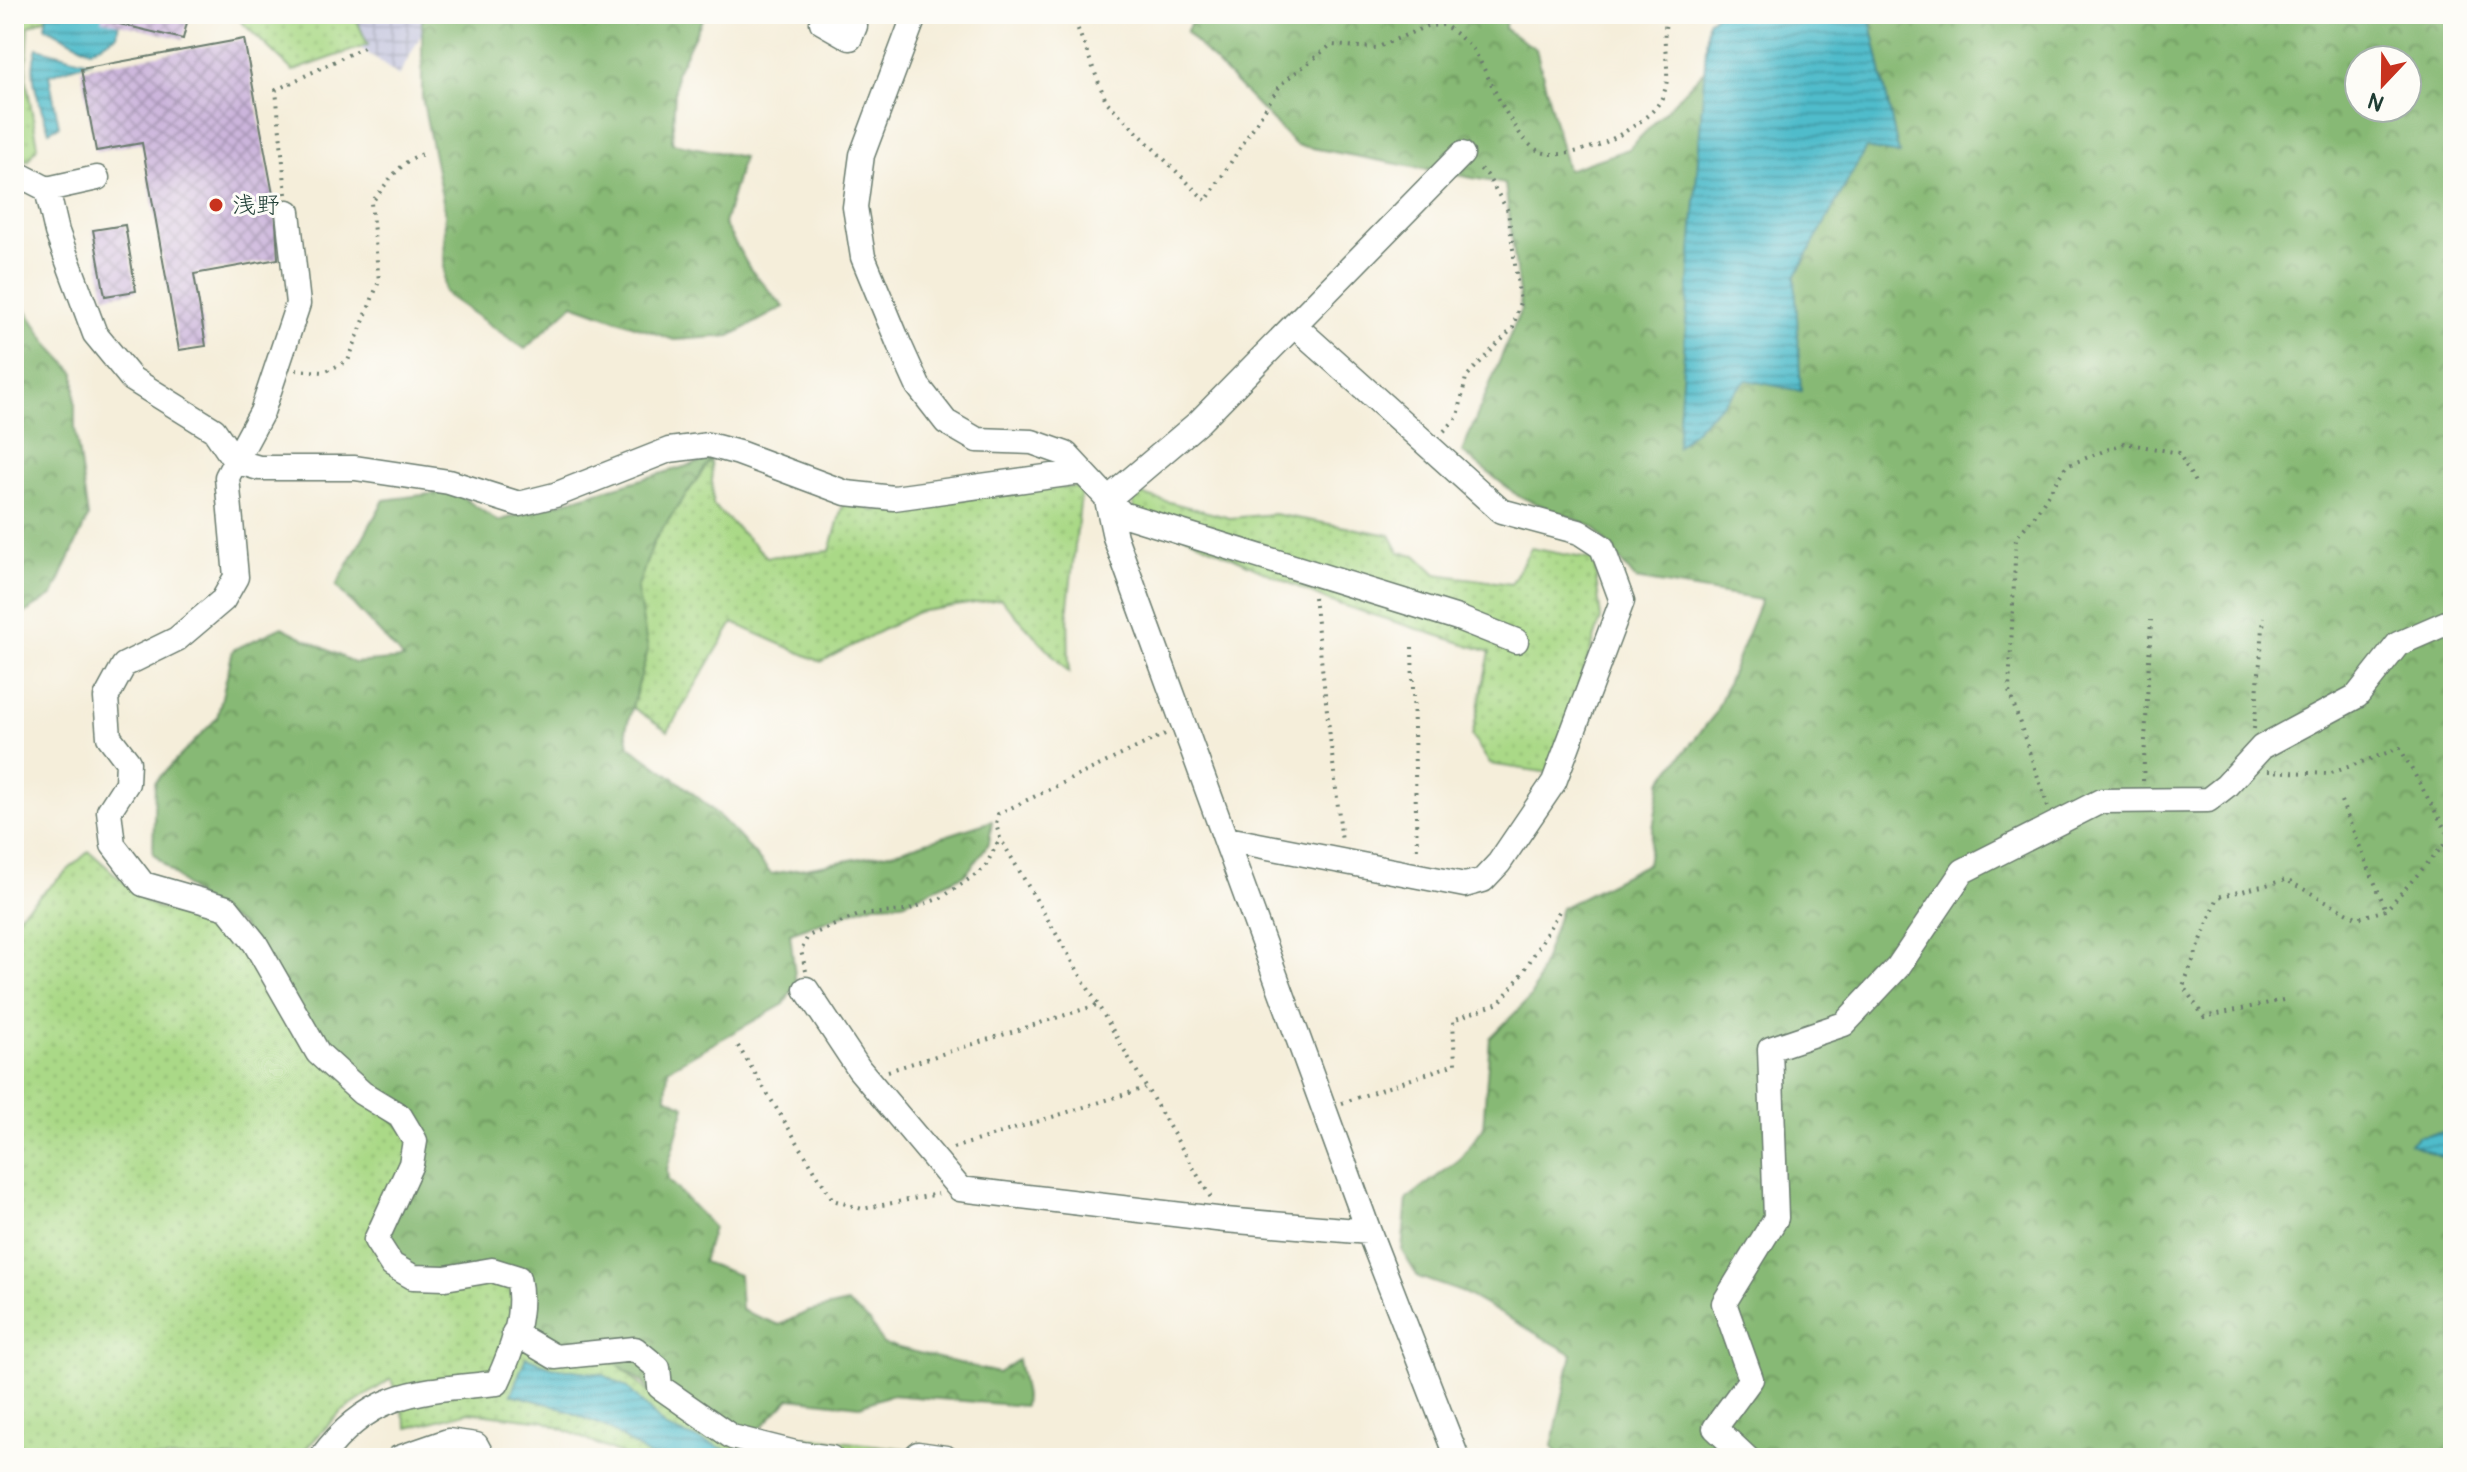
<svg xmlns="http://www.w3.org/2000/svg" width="2467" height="1472" viewBox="0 0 2467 1472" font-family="Pangolin,'Klee One',sans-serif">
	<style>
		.industrial { fill: url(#industrial-grid) }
		.grass { fill: url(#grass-dots); stroke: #648b5e; stroke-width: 2 }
		.forest { fill: url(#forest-crowns); stroke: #537b54; stroke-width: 2; fill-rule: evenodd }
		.water { fill: url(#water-rules); stroke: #387c80; stroke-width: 2 }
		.building { fill: url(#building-cross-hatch) }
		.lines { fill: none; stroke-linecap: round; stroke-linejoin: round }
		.minor-casing { stroke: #6a7b6e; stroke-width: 27 }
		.path { stroke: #6a7b6e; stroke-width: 4; stroke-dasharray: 2 6; stroke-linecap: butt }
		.minor { stroke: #fff; stroke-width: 24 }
		.poi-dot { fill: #c8321e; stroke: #fdfcf7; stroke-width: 3 }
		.labels { text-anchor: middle; stroke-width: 6; stroke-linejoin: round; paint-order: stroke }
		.poi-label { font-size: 24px; fill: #1f3d34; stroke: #fdfcf7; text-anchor: start }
	</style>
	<defs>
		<pattern id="industrial-grid" width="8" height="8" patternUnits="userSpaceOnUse" patternTransform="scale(2)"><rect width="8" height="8" fill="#c1c2dd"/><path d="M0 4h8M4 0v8" fill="none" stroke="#9c9fb4"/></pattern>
		<pattern id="grass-dots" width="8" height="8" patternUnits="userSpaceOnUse" patternTransform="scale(2)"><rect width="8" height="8" fill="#aad987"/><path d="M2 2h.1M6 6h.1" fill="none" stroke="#92bb75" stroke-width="1.8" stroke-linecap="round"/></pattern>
		<pattern id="forest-crowns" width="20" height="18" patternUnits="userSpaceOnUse" patternTransform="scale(2)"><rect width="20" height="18" fill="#87b974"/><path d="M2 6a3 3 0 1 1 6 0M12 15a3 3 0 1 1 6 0" fill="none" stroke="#6e9860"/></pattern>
		<pattern id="water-rules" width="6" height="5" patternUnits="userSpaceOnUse" patternTransform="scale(2)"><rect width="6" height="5" fill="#50bccb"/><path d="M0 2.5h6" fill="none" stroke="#429aa6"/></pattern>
		<pattern id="building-cross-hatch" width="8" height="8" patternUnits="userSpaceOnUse" patternTransform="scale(2)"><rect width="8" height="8" fill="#ccb5dc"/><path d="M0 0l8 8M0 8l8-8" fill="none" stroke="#a594b3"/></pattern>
	</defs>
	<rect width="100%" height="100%" fill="#fdfcf7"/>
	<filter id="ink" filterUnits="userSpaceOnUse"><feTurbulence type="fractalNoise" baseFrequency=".0125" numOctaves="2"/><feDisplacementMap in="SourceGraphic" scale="16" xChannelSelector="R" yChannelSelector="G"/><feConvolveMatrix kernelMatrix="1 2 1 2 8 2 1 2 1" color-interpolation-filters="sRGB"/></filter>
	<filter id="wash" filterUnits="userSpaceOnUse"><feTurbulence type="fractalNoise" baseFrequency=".006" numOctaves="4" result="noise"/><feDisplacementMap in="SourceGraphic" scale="32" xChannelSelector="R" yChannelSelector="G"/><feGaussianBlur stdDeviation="1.8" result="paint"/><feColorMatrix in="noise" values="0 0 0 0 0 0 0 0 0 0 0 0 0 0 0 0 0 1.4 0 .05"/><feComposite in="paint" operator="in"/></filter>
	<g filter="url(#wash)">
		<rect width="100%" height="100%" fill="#f5eeda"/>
		<!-- industrial -->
		<path class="industrial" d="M314,14H432L399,76Z"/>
		<!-- grass -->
		<path class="grass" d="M14,14H55L29,26L26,78L38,146L28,161L14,154Z
			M233,14H354L368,45L293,71Z
			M711,459L713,505L767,557L830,551L844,500L874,511L1000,489L1082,487L1068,606L1069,673L1001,599L917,612L821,662L733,623L668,731L632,707L646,656L637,589L654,541Z
			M1131,492L1230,518L1274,514L1390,535L1399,552L1416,555L1436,574L1511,584L1531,548L1594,560L1601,619L1549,773L1490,764L1472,736L1490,652L1329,601L1135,513Z
			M89,851L147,903L222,933L415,1141L492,1270L616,1362L672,1415L761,1432L934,1452L933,1458H629L544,1421L469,1412L408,1428L391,1379L340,1413L297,1458H14V919Z"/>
		<!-- forest -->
		<path class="forest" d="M426,14H705L676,73L672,143L743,157L724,224L750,269L784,307L730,336L674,340L573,304L525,349L448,296L444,290L445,211L422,97V20Z
			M1196,14H1506L1505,29L1536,49L1567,170L1629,149L1742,31L1898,153L1869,14H2453V1458H1560L1552,1446L1572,1354L1464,1293L1418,1277L1402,1251L1407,1199L1459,1160L1483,1128L1490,1038L1532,996L1561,908L1647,864L1661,781L1715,714L1761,600L1635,579L1594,527L1518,496L1462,452L1521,309L1505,184L1296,145L1186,32ZM2359,60H2407V108H2359Z
			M14,291L49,345L75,373V428L88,517L53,595L14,620Z
			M711,459L654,541L637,589L648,650L626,729L629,746C690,788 724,815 771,874L895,852L992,821L989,843L966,874L903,903L874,904L790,933L796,984L784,1004L668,1069L666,1097L685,1106L667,1169L668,1180L713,1227L703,1262L739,1275L741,1310L779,1325L807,1312L847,1303L870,1322L883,1344L998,1373L1018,1360L1025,1396L1024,1406L890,1395L860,1406L790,1398L757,1432L672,1415L643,1383L615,1362L535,1339L518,1278L413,1277L380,1245L415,1141L314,1046L242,926L201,901L153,853L155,782L217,718L233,650L282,627L354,663L404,659L336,586L384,500L453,491L498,521Z"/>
		<!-- water -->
		<path class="water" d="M47,14H120L117,35L90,50L45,27Z
			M1717,14H1869L1899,154L1866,148L1795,277L1801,391L1747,380L1677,447L1708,21Z
			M37,48L89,62L49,75L59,126L49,131C40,104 27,76 37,48Z
			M2453,1131V1161L2410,1144L2418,1136Z
			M526,1357L551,1367L602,1374L628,1388L666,1428L736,1453L733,1458H653L606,1427L556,1406L511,1394Z"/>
		<g id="blocks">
			<!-- building -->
			<path class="building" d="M102,14H189L183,39L102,20Z
				M244,39L275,205L278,259L194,274L206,346L179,350L142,143L96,151L81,69Z
				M125,225L136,291L105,296L93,230Z"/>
		</g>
	</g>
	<g filter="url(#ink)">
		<use href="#blocks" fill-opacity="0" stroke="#6a7b6e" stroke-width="2"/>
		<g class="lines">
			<defs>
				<path id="minor" d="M915,14L862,155L855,207L863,257L899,344L918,386L946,422L977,440L1032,442L1066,454L1122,514L1458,618L1516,641
					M822,22L850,38L855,26L853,14
					M14,172L47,189L97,178
					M47,189L57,232L95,334L132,379L214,430L235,461L259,468H355L449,482L519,504L555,495L669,450L709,445L739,453L846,493L894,498L1081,472
					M288,212L298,304L262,412L227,477L236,577L223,600L177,639L124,665L106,698L109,737L128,762L127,783L109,811L113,845L143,884L227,908L255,943L318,1053L362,1093L400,1116L415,1141L411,1164L376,1240L392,1265L413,1277L445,1278L492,1270L518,1278C526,1313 512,1351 497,1383C419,1391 371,1390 321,1458
					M1107,500L1115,537L1369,1232L1457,1458
					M1107,500L1199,422L1462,154
					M1227,839L1465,885L1483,880L1499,863L1554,782L1622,601L1602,547L1579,532L1501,511L1294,325
					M806,989L859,1069L960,1189L1225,1220L1369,1232
					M514,1333L555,1357L635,1349L658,1368L660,1387L732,1437L795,1453L831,1458
					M399,1458L448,1441L476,1445L483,1458
					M914,1458L918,1454L946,1458
					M1747,1458L1715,1428L1751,1379L1724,1303L1776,1218L1770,1049L1844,1024L1898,967L1963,871L2101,801L2208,800L2226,786L2262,747L2357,696L2398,644L2453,620"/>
			</defs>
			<!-- minor casing -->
			<use href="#minor" class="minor-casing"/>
			<!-- path -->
			<path class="path" d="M1072,14L1106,101L1206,201L1281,84L1331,45L1376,48L1427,26L1445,25C1455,34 1470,43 1476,54C1490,77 1516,148 1545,153C1564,157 1582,150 1599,145C1615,139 1650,118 1659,103C1678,74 1656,42 1669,14
				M286,194L276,90L368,45
				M296,370L324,372L348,361L379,281L371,203C385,187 404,154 427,154
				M1444,431L1458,417L1466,377L1513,328L1520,302L1508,211L1487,175L1477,166
				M1314,597L1342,842
				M1412,647L1417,854
				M2254,729L2264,617
				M1165,734L998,814L996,824L1000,838L1211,1198
				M2268,771L2329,774L2400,748L2450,838L2453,834
				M2143,781L2151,620
				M2341,801L2386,910
				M2048,807L2009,691L2016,538L2036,514L2066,466L2124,443L2179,453L2197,486
				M806,971L801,951L808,936L859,915L904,911L941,898L984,869L1000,838
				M2283,1000L2204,1017L2183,986L2218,897L2286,880L2358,918L2386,910L2450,838
				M738,1046L833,1200L862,1209L938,1194
				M888,1071L1097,1005
				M1342,1103L1455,1064L1453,1020L1499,1003L1523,973L1561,908
				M953,1148L1145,1088"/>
			<!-- minor -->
			<use href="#minor" class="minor"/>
		</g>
	</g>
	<!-- markers -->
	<circle class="poi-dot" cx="216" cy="205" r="8"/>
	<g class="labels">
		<!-- poi labels -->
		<g class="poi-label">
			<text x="232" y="213">浅野</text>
		</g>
	</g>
	<!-- margin -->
	<rect width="2467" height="1472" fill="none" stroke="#fdfcf7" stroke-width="48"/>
	<!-- north arrow -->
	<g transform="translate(2383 84) rotate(202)"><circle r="38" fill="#fdfcf7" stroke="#a4b0a9" stroke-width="2"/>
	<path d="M0-6L14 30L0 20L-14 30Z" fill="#c8321e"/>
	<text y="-12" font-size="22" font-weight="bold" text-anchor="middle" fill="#1f3d34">N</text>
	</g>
</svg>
